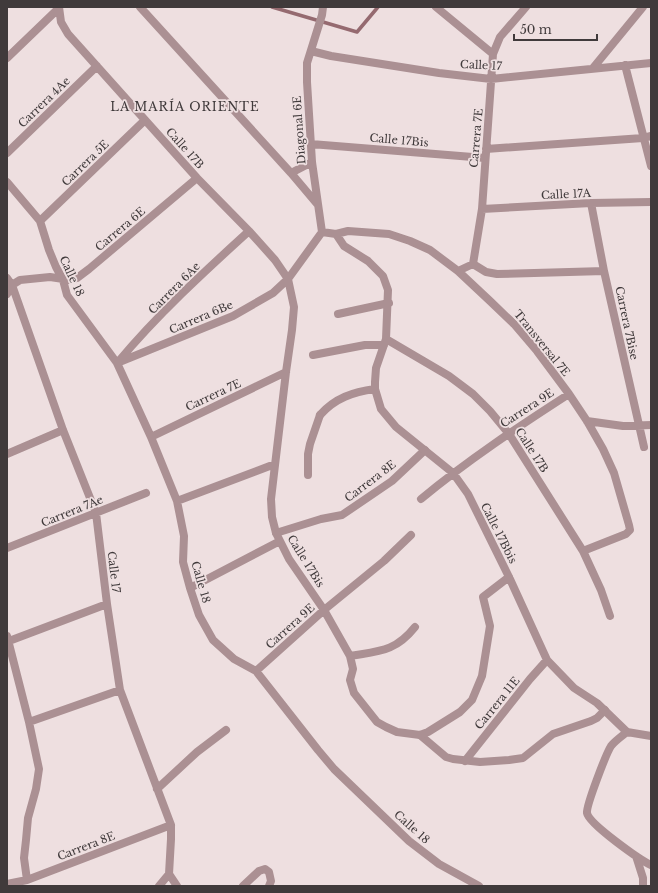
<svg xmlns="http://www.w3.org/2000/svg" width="658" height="893" viewBox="0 0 658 893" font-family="'Libre Baskerville',serif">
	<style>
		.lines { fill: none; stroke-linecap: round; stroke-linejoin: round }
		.stream { stroke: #956a70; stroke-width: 3.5 }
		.pedestrian { stroke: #ab9093; stroke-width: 8 }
		.minor { stroke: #ab9093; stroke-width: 8 }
		.labels { text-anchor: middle; stroke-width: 3.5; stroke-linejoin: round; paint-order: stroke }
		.street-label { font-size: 11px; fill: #403a3b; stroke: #eedfe0 }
		.neighbourhood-label { font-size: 12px; letter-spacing: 1px; fill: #403a3b; stroke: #eedfe0 }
	</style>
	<rect width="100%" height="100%" fill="#eedfe0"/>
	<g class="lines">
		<!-- stream -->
		<path class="stream" d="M272,7L357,32L378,7"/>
		<!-- pedestrian -->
		<path class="pedestrian" d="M308,475V454L310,444L320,415
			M276,533L321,519L342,515L392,481L425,450
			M420,735L446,757L453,759L480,762L509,760L523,758L553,734L591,721L597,718L605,710
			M243,886L259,871L265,869L269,872L271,881L269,886"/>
		<!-- minor -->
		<path class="minor" d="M59,7L61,22L68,34L197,178L249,231L275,260L288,279L294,307L292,330L286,372L271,499L272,517L276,533L289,559L324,610L350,656L353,669L350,680L354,693L377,722L386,727L397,732L420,735L428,732L460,712L472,700L482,676L490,626L483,597L509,577
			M140,7L291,173L318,205
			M436,7L493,54
			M311,51L331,56L439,73L491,79L651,63
			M7,58L59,8
			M625,65L651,166
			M593,68L643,7
			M311,144L485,158
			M486,149L643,138L651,136
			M7,153L97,66
			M291,173L312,162
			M7,182L40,221L49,250L56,267L63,280L67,295L117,363L151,437L177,501L184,536L183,562L190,588L199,615L213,640L234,659L256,671L318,750L334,769L409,841L439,864L479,886
			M591,203L604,271L644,447
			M482,209L591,203L651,202
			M40,221L145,120
			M322,232L336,234L348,231L389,234L410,241L430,250L458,271L490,301L514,324L537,351L569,394L587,421L603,449L614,473L629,525L630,530L626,534L583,551
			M322,232L312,162L307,82V63L322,15L323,7
			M336,234L344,246L368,261L383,276L388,290L386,339L376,368L375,382V389L381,409L396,427L453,473L468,494L509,577L547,660L574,688L597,703L627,732
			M473,264L482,209L493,54L500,37L526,7
			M473,264L486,272L497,274L604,271
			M458,271L473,264
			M7,278L12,285L63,430L96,513L107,604L120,690L171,825V839L169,874
			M7,294L12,285L20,280L50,277L70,280L77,278L89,269L197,178
			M338,314L389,303
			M386,339L449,376L473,394L490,411L509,434L583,551L601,590L610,616
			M313,355L365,345H384
			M118,362C157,315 204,272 249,231
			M117,363L233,316L273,293L288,279L322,232
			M320,415C335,398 353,392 375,389
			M587,421L623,426L651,425
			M151,437L286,372
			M7,454L63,430
			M421,499C468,460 518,427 569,394
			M177,501L275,464
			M7,548L146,493
			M190,588L280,541
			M7,636L29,722L39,769L36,789L28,818L26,840L24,858L27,880
			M9,641L107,604
			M350,656C379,651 395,652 415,627
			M256,671L324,610L384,561L411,535
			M29,722L120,690
			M627,732C622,736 615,741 611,746C606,754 586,806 587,813C589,824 640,860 651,865
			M627,732L651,736
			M465,761L530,679L547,660
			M157,789L197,752L226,730
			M636,856L643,878V886
			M169,874L177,886
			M7,884L27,880L171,825
			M159,886L169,874"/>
	</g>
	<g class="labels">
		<!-- street labels -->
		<g class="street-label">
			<text transform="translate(481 65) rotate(3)" y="4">Calle 17</text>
			<text transform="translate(44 102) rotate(-44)" y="4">Carrera 4Ae</text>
			<text transform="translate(299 130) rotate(-94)" y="4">Diagonal 6E</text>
			<text transform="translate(476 138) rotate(-85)" y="4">Carrera 7E</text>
			<text transform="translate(399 140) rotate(5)" y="4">Calle 17Bis</text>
			<text transform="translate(185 148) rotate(48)" y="4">Calle 17B</text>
			<text transform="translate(85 163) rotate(-44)" y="4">Carrera 5E</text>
			<text transform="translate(566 194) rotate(-3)" y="4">Calle 17A</text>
			<text transform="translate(120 229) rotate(-40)" y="4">Carrera 6E</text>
			<text transform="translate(72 276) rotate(65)" y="4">Calle 18</text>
			<text transform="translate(174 288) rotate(-45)" y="4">Carrera 6Ae</text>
			<text transform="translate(201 317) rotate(-23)" y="4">Carrera 6Be</text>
			<text transform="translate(627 323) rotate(78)" y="4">Carrera 7Bise</text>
			<text transform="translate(542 343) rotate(51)" y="4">Transversal 7E</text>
			<text transform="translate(213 395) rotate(-25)" y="4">Carrera 7E</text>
			<text transform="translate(527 408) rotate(-33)" y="4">Carrera 9E</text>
			<text transform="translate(532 450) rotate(57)" y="4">Calle 17B</text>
			<text transform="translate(370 481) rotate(-37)" y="4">Carrera 8E</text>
			<text transform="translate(72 511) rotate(-22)" y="4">Carrera 7Ae</text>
			<text transform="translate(499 533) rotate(63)" y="4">Calle 17Bbis</text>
			<text transform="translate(306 561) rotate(58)" y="4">Calle 17Bis</text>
			<text transform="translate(114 572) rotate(83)" y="4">Calle 17</text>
			<text transform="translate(201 582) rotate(74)" y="4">Calle 18</text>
			<text transform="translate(290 626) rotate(-42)" y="4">Carrera 9E</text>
			<text transform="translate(497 703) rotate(-51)" y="4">Carrera 11E</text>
			<text transform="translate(412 827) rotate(42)" y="4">Calle 18</text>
			<text transform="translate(86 846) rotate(-21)" y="4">Carrera 8E</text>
		</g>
		<!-- neighbourhood labels -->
		<g class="neighbourhood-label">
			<text x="185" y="111">LA MARÍA ORIENTE</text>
		</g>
	</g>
	<!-- border -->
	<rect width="658" height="893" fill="none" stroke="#403a3b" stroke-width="16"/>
	<!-- scale -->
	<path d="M514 34v6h83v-6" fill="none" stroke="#403a3b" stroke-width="2"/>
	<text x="520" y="34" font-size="12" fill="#403a3b" stroke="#eedfe0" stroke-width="3" paint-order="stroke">50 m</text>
</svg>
